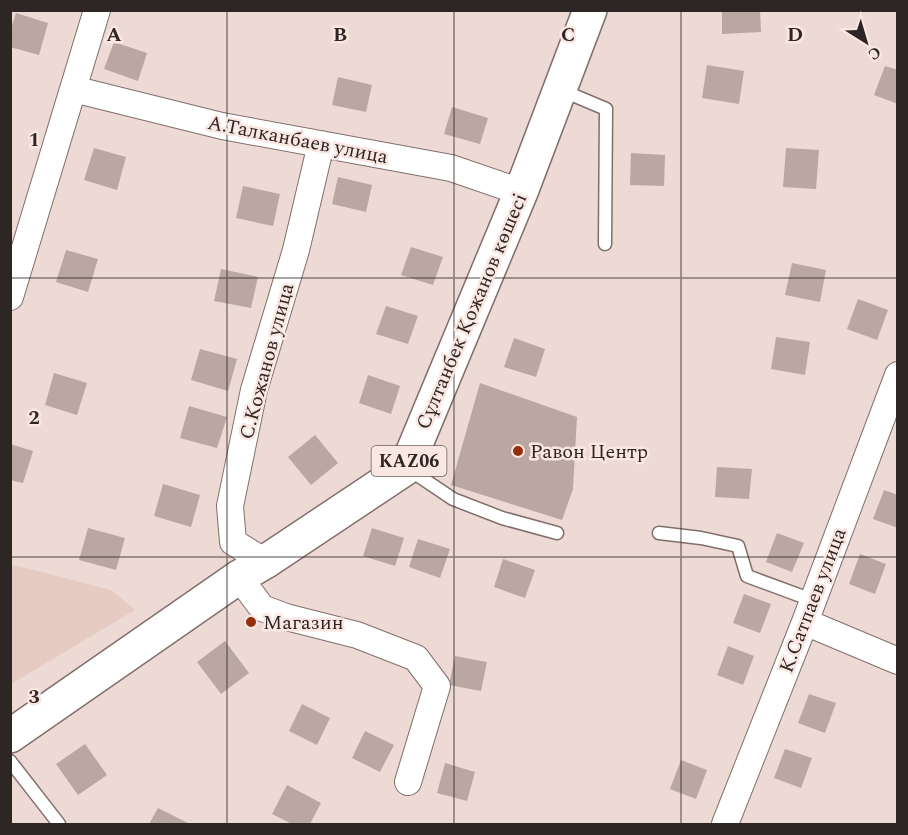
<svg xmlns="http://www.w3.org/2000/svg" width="908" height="835" viewBox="0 0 908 835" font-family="Spectral,serif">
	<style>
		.built { fill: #e6cbc3 }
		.building { fill: #baa7a1 }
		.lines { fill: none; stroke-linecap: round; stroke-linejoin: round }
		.service-casing { stroke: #806f6a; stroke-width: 15 }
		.minor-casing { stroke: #806f6a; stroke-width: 28 }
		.primary-casing { stroke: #806f6a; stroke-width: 36 }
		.service { stroke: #fff; stroke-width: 12 }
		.minor { stroke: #fff; stroke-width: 26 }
		.primary { stroke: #fff; stroke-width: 33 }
		.grid { fill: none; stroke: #2e2624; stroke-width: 1.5; stroke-opacity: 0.55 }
		.poi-dot { fill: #952e0b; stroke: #fbe7e1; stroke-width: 2 }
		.labels { text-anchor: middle; stroke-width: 5; stroke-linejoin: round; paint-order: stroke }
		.shield { fill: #fbe7e1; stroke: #6c605d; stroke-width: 1.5 }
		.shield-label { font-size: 18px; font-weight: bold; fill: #2e2624 }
		.street-label { font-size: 20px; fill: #2e2624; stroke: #fbe7e1 }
		.poi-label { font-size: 20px; fill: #2e2624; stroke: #fbe7e1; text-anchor: start }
		.grid-label { font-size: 20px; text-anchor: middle; font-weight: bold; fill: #2e2624; stroke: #fbe7e1; stroke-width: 5; stroke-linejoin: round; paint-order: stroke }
	</style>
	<rect width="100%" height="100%" fill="#eddad4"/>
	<!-- built -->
	<path class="built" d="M10,564L111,590L135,610L11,684Z"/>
	<!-- building -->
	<path class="building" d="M722,10H760L761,32L722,34Z
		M16,13L48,23L39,55L10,47V32Z
		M114,42L147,53L138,81L104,69Z
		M707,65L744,71L739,104L702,98Z
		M885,66L898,70V104L874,95Z
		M338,77L372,85L366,112L332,105Z
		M452,107L488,118L480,144L444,134Z
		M94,148L126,157L117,190L84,180Z
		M786,148L819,150L816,189L783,187Z
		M631,153L665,155L664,186L630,185Z
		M338,177L372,185L366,212L332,204Z
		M243,186L280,194L273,226L236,218Z
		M411,247L443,257L433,285L401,275Z
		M66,250L98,259L88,292L56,282Z
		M792,263L826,270L820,302L785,295Z
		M221,269L258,277L251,308L214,301Z
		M858,299L888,310L877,340L847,329Z
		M386,306L418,316L408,344L376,334Z
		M776,337L810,342L805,375L771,369Z
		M514,338L545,349L536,377L504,367Z
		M200,349L237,359L228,391L191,380Z
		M54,373L87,383L77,415L45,405Z
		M368,375L400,386L391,414L359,403Z
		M480,383L577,417L573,489L562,520L451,485Z
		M189,406L227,417L217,448L180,438Z
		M315,435L338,463L311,485L288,457Z
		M10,444L33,451L23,483L10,480Z
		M717,467L752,469L749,499L715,497Z
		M163,484L200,495L191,527L154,516Z
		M884,490L898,495V528L873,519Z
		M88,528L125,538L116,570L79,560Z
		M372,528L404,538L395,566L363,556Z
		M777,533L804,543L792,572L766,562Z
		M418,539L450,549L440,578L409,567Z
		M860,554L886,564L875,594L849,584Z
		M503,559L535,570L525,598L494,587Z
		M744,594L771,604L760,633L733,623Z
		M225,641L249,673L221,694L197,662Z
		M728,646L754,656L743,685L717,675Z
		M455,656L487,662L481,691L449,685Z
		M809,694L836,703L825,733L798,723Z
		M302,704L330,718L317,745L289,731Z
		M365,731L394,745L380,772L352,758Z
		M85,744L107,775L78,795L56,764Z
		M785,749L812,758L801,788L774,778Z
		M681,760L707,770L696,799L670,789Z
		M445,763L475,772L467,801L437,793Z
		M287,785L321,803L310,824H292L272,814Z
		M158,808L190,824H149Z"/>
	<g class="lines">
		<defs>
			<path id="service" d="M561,90L606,109L605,244
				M407,468L453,499L502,518L557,533
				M659,533L701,538L738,546L747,576L812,600
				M10,761L59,824"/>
			<path id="minor" d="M73,89L222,126L451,168L521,192
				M10,297L97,10
				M265,562L233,542L230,506L254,390L296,250L321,144
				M239,577L262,608L286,617L357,635L416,658L437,686L408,782
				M805,622L898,661
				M725,824L805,622L898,375"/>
			<path id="primary" d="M10,736L239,577L265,562L406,468L521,192L590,10"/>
		</defs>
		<!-- service casing -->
		<use href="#service" class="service-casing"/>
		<!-- minor casing -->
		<use href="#minor" class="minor-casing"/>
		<!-- primary casing -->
		<use href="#primary" class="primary-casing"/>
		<!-- service -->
		<use href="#service" class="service"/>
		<!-- minor -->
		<use href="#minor" class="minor"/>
		<!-- primary -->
		<use href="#primary" class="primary"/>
	</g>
	<!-- grid -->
	<path class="grid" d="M227,10V824M454,10V824M681,10V824M10,278H898M10,557H898"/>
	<!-- markers -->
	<g class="poi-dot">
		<circle cx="518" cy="451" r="6"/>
		<circle cx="251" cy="622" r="6"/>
	</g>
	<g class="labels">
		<!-- shield labels -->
		<rect class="shield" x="371.5" y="446" width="75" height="30" rx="4.5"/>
		<g class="shield-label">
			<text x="409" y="467">KАZ06</text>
		</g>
		<!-- street labels -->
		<g class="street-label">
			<text transform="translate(298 139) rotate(11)" y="7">А.Талканбаев улица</text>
			<text transform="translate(471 311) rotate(-67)" y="7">Сұлтанбек Қожанов көшесі</text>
			<text transform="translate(266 361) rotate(-75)" y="7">С.Кожанов улица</text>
			<text transform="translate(812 600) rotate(-69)" y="7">К.Сатпаев улица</text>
		</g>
		<!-- poi labels -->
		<g class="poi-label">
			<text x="530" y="458">Равон Центр</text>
			<text x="263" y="629">Магазин</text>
		</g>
	</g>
	<g class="grid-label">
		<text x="114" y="41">A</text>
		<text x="340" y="41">B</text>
		<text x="568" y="41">C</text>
		<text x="795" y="41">D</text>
		<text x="34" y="146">1</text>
		<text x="34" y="424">2</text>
		<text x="34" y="703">3</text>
	</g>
	<!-- border -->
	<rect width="908" height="835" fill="none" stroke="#2e2624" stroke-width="24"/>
	<!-- north arrow -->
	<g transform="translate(866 42) rotate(143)" stroke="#fbe7e1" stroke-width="4.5" paint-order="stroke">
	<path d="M0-4.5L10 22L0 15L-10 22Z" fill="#2e2624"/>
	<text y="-9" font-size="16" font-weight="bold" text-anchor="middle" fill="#2e2624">С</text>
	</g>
</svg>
